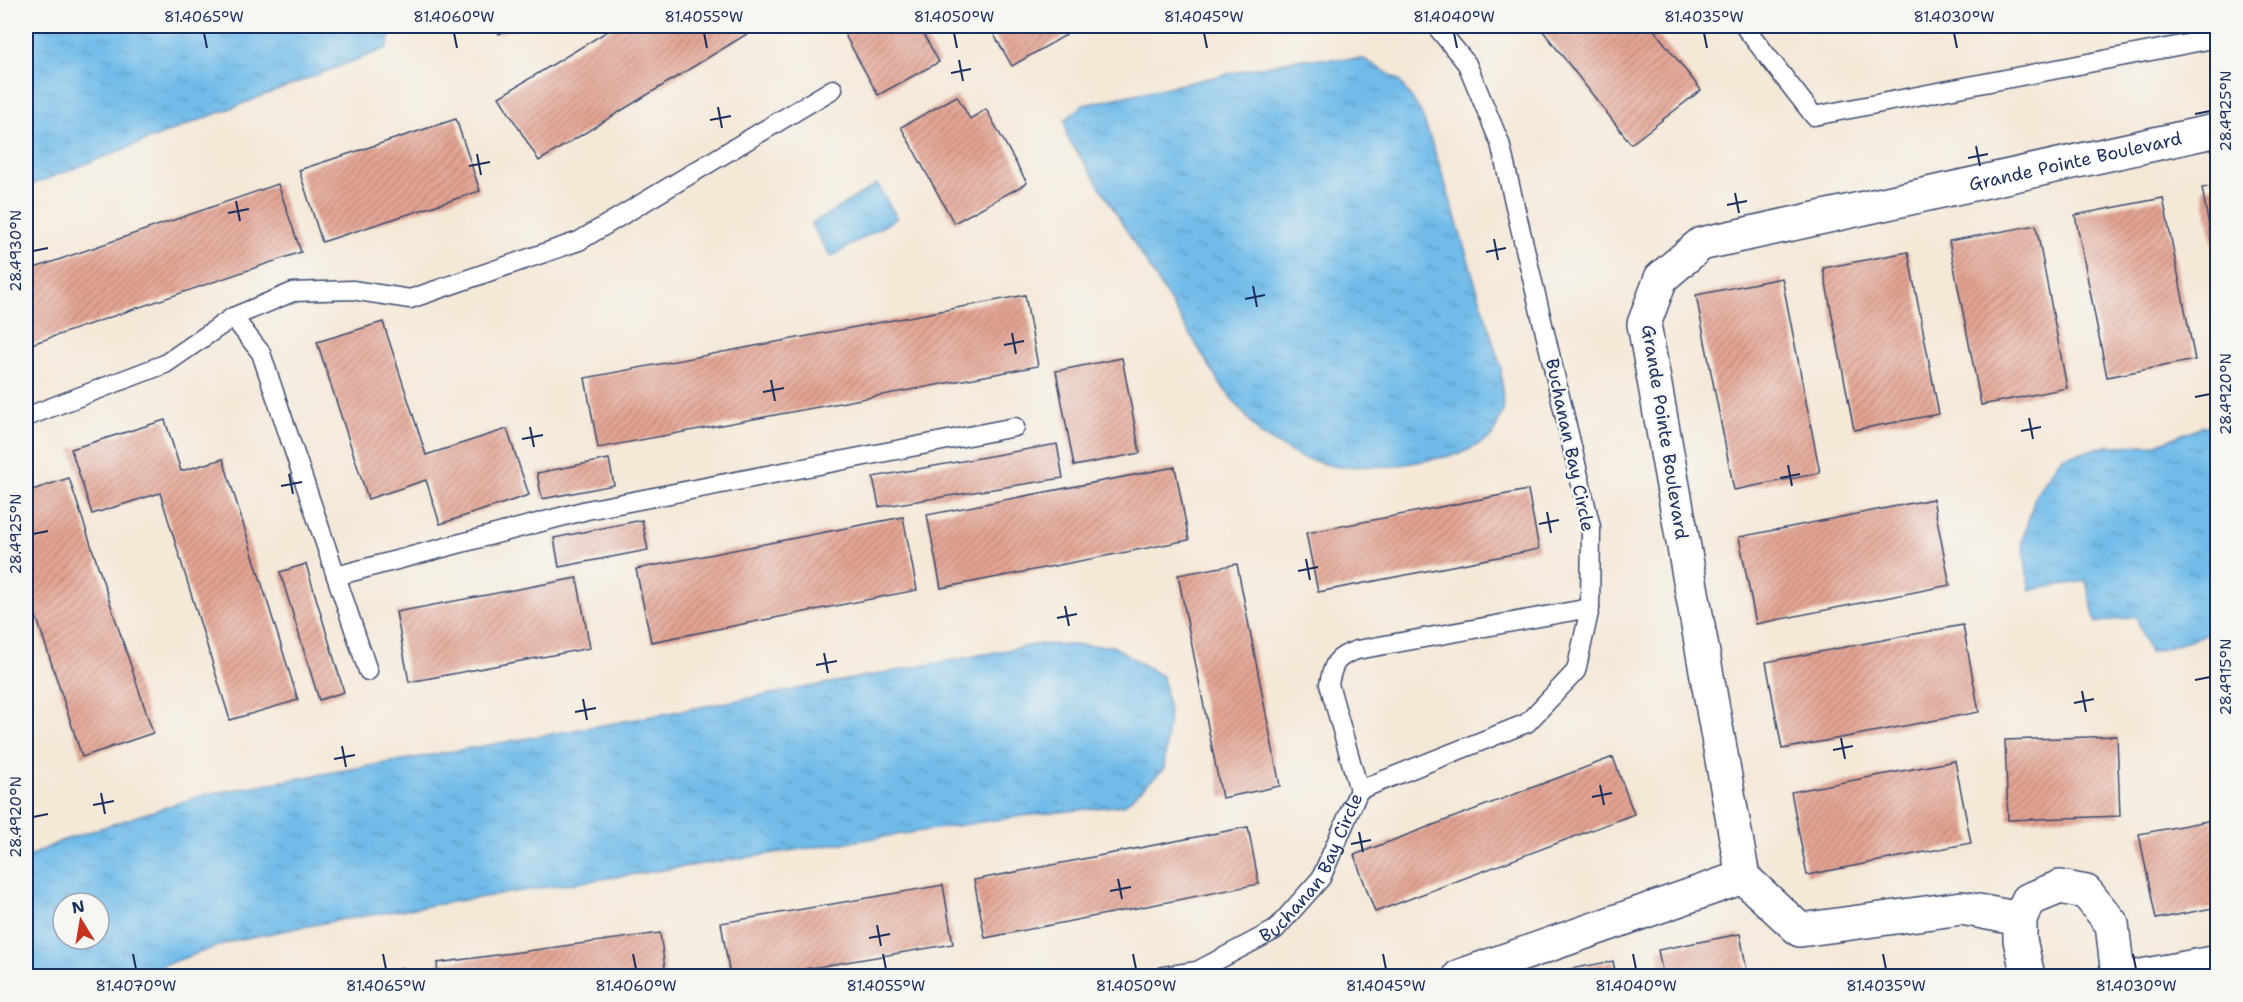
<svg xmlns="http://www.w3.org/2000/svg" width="2243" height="1002" viewBox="0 0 2243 1002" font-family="'Shantell Sans',sans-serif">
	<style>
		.water { fill: url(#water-ripples); stroke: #4675a4; stroke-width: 1.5; fill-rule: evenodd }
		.building { fill: url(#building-hatch) }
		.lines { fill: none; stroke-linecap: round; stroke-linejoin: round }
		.lane-casing { stroke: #3c4b70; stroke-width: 21 }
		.street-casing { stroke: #3c4b70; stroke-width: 36 }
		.lane { stroke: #fff; stroke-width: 18 }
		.street { stroke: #fff; stroke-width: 33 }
		.ticks { fill: none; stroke: #1b2f5e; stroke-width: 2 }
		.labels { text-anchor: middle; stroke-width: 5; stroke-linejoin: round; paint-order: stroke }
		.street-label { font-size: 18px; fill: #1b2f5e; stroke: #f6f6f2 }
		.neatline { fill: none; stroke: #1b2f5e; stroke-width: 2 }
		.ticks-label { font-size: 15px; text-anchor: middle; fill: #1b2f5e }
	</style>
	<defs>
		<pattern id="water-ripples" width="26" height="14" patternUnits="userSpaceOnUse" patternTransform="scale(1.5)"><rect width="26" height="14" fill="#70bbe9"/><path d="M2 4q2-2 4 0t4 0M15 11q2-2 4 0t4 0" fill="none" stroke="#5b98c0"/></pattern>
		<pattern id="building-hatch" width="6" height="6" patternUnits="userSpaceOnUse" patternTransform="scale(1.5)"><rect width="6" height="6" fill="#e4a493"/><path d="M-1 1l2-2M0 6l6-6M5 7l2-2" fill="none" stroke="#b8867b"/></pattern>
	</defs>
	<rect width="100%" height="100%" fill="#f6f6f2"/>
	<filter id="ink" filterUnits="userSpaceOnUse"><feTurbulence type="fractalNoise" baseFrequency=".0167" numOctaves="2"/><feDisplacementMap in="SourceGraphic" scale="12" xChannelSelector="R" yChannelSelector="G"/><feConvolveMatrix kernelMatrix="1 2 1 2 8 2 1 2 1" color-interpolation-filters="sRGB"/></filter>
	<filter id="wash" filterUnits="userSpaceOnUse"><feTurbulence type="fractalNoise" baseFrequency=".008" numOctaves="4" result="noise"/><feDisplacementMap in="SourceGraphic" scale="24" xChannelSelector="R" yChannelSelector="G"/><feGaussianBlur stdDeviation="1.35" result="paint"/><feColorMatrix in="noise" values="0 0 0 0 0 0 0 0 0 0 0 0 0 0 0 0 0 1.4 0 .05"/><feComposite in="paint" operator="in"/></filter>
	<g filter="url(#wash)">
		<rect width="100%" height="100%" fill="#f4e8d7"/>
		<!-- water -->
		<path class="water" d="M26,26H392L387,48L26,187Z
			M1298,59H1364L1399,80L1421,112L1441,170L1501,368L1503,411L1492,437L1460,454L1395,466L1338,467L1302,458L1261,435L1221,385L1094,177L1067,137L1065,120L1084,105Z
			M877,184L897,218L831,257L811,224Z
			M2217,425V630L2170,647L2149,652L2136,616L2096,623L2086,581L2030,590L2022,541L2036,494L2062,457L2107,446L2154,445L2203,426Z
			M1039,644L1113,646L1163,677L1169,712L1164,769L1124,805L1022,816L515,892L339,920L236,940L132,976H26V858L61,841L203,795L631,720ZM63,903H99V939H63Z"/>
		<g id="blocks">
			<!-- building -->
			<path class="building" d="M496,26H518L499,34Z
				M616,26H760L539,161L499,97Z
				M840,26H919L939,62L878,95Z
				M989,26H1061L1066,35L1012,66Z
				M1539,26H1651L1701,90L1631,144Z
				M957,96L970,119L986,109L1027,183L954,223L901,127Z
				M456,119L480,191L322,242L299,170Z
				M278,184L301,252L26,346V271Z
				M2218,185V264H2216L2202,188Z
				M2163,198L2195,360L2107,377L2075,215Z
				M2036,225L2067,388L1981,405L1949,241Z
				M1908,252L1939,414L1854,430L1823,268Z
				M1782,278L1820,473L1734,490L1696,295Z
				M1025,295L1038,366L598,448L585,378Z
				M383,322L426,455L507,429L529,495L440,524L426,480L368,499L317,342Z
				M1122,358L1140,453L1074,466L1056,371Z
				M165,420L181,471L223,459L298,700L230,720L160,493L92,514L71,449Z
				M1057,444L1063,478L879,507L873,477Z
				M609,459L614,485L542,499L537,473Z
				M1175,467L1189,540L941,588L927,515Z
				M69,478L153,733L82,757L26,585V492Z
				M1528,490L1539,549L1318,592L1306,533Z
				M1933,499L1950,585L1756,624L1739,537Z
				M903,517L917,590L651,642L636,569Z
				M642,520L648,550L559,567L554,538Z
				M306,564L344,692L319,700L280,572Z
				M1237,564L1280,786L1222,798L1178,575Z
				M577,578L590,648L409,682L396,612Z
				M1963,625L1979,712L1782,749L1766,662Z
				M2117,736L2120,816L2008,820L2005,740Z
				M1613,757L1634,814L1375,912L1354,855Z
				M1955,761L1971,843L1807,875L1791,792Z
				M2218,819V907L2156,919L2139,834Z
				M1248,827L1259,884L985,938L974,880Z
				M943,885L953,944L764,976H730L721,923Z
				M660,933L666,976H438L437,963Z
				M1740,934L1748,976H1663L1658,950Z
				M1613,961L1616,976H1537V975Z
				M402,968L404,976H373Z"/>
		</g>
	</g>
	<g filter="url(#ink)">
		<use href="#blocks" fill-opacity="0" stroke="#3c4b70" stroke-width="1.5"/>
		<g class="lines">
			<defs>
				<g id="lane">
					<path d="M1744,26L1814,116L2218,38"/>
					<path d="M233,317L261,353L368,671"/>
					<path d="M26,417L165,364L233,317L293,292L352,290L410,299L579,241L833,89"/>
					<path d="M336,576L587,510L1015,427"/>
					<path d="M1359,790L1329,684C1333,663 1336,657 1357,650L1590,608"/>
					<path id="s1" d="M1164,976L1197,971L1275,930L1321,878L1359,790L1527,723L1576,671L1590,608L1591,527L1500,143L1467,64L1436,26"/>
				</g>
				<g id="street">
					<path id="s2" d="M2020,919L1962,908L1800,930L1743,877L1644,324L1661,278L1701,244L2218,130"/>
					<path d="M1460,976L1743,877"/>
					<path d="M2028,976L2020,940V919L2028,900L2060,887L2086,892L2112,924L2118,976"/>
					<path d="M2141,976L2218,962"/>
				</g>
			</defs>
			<!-- lane casing -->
			<use href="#lane" class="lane-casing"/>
			<!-- street casing -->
			<use href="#street" class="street-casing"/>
			<!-- lane -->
			<use href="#lane" class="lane"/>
			<!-- street -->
			<use href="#street" class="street"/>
		</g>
	</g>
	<!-- ticks -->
	<path class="ticks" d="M204,33L207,48M454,33L457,48M704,33L707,48M954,33L957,48M1204,33L1207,48M1454,33L1457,48M1704,33L1707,48M1954,33L1957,48M959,60L963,81M951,73L971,69M718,107L722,128M2195,114L2210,111M710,120L731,116M1976,146L1980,166M477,154L481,175M1968,158L1988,154M469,166L490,162M1735,193L1739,213M236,201L240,221M1727,205L1747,201M228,213L249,209M1494,239L1498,260M33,251L48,248M1486,252L1506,248M1253,286L1257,307M1245,299L1265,295M1012,333L1016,354M1004,345L1024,341M771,380L775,401M763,392L784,388M2195,397L2210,394M2029,418L2033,439M530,427L534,447M2021,431L2041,427M522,439L543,435M1788,465L1792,486M289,474L293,494M1780,478L1800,474M281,486L302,482M1547,512L1551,533M1539,524L1559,520M33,534L48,531M1306,559L1310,580M1298,571L1318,567M1065,606L1069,626M1057,618L1077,614M824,653L828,673M816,665L837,661M2195,680L2210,677M2082,691L2086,712M583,699L587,720M2074,703L2094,699M575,712L596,708M1841,738L1845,759M342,746L346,767M1833,750L1853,746M334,759L355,755M1600,785L1604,805M101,793L105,814M1592,797L1612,793M93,805L114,801M33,817L48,814M1359,832L1363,852M1351,844L1371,840M1118,879L1122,899M1110,891L1131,887M877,925L881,946M869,938L890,934M133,954L136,969M383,954L386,969M633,954L636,969M883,954L886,969M1133,954L1136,969M1383,954L1386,969M1633,954L1636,969M1883,954L1886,969M2133,954L2136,969"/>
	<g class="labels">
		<!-- street labels -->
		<g class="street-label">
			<text dy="6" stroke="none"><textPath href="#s2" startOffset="1347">Grande Pointe Boulevard</textPath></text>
			<text transform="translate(1665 432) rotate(81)" y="6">Grande Pointe Boulevard</text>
			<text transform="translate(1570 445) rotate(78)" y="6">Buchanan Bay Circle</text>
			<text dy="6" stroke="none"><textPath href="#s1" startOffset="194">Buchanan Bay Circle</textPath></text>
		</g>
	</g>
	<!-- margin -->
	<rect width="2243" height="1002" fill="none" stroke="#f6f6f2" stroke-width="66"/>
	<!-- north arrow -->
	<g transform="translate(81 921) rotate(349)"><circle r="28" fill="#f6f6f2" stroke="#9ea6b7" stroke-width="1.5"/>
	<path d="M0-4.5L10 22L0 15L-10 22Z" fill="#c8321e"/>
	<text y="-9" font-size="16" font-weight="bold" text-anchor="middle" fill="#1b2f5e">N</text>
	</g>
	<rect x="33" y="33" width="2177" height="936" class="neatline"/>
	<g class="ticks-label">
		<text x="204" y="22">81.4065°W</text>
		<text x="454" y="22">81.4060°W</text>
		<text x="704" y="22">81.4055°W</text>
		<text x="954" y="22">81.4050°W</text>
		<text x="1204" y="22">81.4045°W</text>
		<text x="1454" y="22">81.4040°W</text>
		<text x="1704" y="22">81.4035°W</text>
		<text x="1954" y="22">81.4030°W</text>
		<text transform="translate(2226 111) rotate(-90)" y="5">28.4925°N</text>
		<text transform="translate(16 251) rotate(-90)" y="5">28.4930°N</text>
		<text transform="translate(2226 394) rotate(-90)" y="5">28.4920°N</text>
		<text transform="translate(16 534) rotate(-90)" y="5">28.4925°N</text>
		<text transform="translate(2226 677) rotate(-90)" y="5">28.4915°N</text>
		<text transform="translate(16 817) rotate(-90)" y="5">28.4920°N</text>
		<text x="136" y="991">81.4070°W</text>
		<text x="386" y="991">81.4065°W</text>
		<text x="636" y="991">81.4060°W</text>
		<text x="886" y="991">81.4055°W</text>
		<text x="1136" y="991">81.4050°W</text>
		<text x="1386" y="991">81.4045°W</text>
		<text x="1636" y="991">81.4040°W</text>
		<text x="1886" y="991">81.4035°W</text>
		<text x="2136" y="991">81.4030°W</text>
	</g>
</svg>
